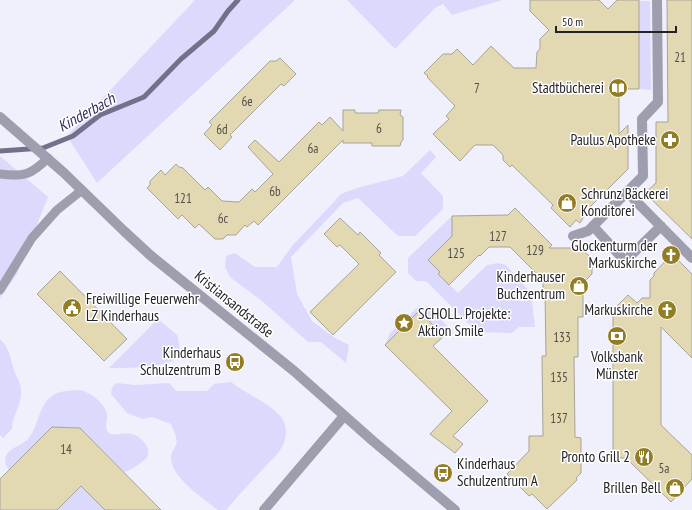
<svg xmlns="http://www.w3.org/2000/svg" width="692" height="510" viewBox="0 0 692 510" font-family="'PT Sans Narrow',sans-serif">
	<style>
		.green { fill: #dbdafd }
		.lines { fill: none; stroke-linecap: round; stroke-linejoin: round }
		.stream { stroke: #72718a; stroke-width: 5 }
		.building { fill: #e2d8b2; stroke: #a7a498 }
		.service { stroke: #9f9eae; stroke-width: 9 }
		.pedestrian { stroke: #9f9eae; stroke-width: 10 }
		.minor { stroke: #9f9eae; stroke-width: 10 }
		.tertiary { stroke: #9f9eae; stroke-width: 10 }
		.labels { text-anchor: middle; stroke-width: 3; stroke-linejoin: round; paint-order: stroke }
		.number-label { font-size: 13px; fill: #53504a }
		.poi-label { font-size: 15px; fill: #232327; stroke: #fff; text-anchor: end }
		.street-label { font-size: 15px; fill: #232327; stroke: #fff }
		.water-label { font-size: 16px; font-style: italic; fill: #342e5d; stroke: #fff }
	</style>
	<rect width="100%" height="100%" fill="#f0effc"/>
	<!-- green -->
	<path class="green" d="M195,0H295L97,183L67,136Z
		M347,0H502L452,15L443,4L435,8L395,49Z
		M639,1H650L651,90L639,89Z
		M430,150L436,157L421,173L443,196V209L415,236H398L358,198L343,203L291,257L297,294L312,321L335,338L349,345L346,363L321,342H308L262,301L230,277L225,267L226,256L235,253L255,267H277L292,246L330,206L341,194L357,188L403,176Z
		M0,156L48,197L17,274L0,298Z
		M452,216V239L440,248L428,260L440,272L439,274L458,293L487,265L498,263L506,265L531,293L535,327H519L512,333L477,332L426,281H416L408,273V258Z
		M419,306L430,308L453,332L444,336L419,311L385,345L390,333Z
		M158,319L178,336C178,341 181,351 179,355C172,369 123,368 109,368Z
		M0,339C10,348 11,361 15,373C18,379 22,386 21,394C21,406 12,416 12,429L3,438L0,435Z
		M231,382C247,395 269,402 282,418C287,426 287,436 283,445C279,454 270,461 263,469C251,482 238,496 226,510H218C203,498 171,478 171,457C171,453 174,449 176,445C178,438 174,431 171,424L152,417L143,419L127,413L111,394L112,388L114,385L117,383L135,385L169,383L176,391H207L214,384Z
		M79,390C90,392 104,402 107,414C108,419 104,428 108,432C114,439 129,427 142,440C145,443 148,447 148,451C149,456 146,459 143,461C137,466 131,470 124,472L80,428L52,427L9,470C6,465 4,462 6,456C10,447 22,446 28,439C39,426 38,406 52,396C59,390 71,391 79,390Z
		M81,486L105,510H57Z"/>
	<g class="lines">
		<!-- stream -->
		<path class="stream" d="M0,151L43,148L73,136L100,115L144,97L181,59L214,31L228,11L238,0"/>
	</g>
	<!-- building -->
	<path class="building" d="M530,0H599L608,9L617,0H639V89H628L619,98V134L628,125V169L589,208L580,223L576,220L570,227L551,208L553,205L512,165L510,167L503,160V155L493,145H475L460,161L433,134L449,119L446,116L455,106L427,77L428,76L424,73L443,54H452L457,49L473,65L491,46L514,68H536L537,52L540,49V39L549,30L530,11Z
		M667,0H692V239L645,193L656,183V122H668Z
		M280,58L296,74L284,86L281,84L230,135L232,137L220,150L204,134L212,125L209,122L270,61H276Z
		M343,110H355V113H378L379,110H401L400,115L403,117V140L401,142L400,146H372V143H343V140L258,225L254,221L247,227L245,225L236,235H227L223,239H215L199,224L195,228L182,215L178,219L147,188L150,185V181L161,170L165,175L176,164L179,167L183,168L205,190L208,187L222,201L239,202L252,189L255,192L273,174L248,147L255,140L279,162L319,122L322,125L330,117L343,131Z
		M515,208L552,245L549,248H581L592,259V274L583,283V317H578V357H574L575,437L581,438V473L576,478L577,480L547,509L532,494L529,496L507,474L529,451V436H543L542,356H546L545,291H543V282L537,276L538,275L510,247H489L480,256L479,255L449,285L438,274L440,272L428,260L452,236V216L508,215Z
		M340,218L358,235L360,232L381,253L379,255L396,272L333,335L310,312L359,264L340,245L337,247L324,234Z
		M672,254L692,274V358L661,327V425L692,455V479L671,502L626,458H613V310L628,295L637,303L642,298H650V280L654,276V273Z
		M60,271L127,339L104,361L37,294Z
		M419,311L444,336L433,346L488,401L453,436L463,444L455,453L430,434L452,411L385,345Z
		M52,427L80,428L161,510H105L81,486L57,510H0V479Z"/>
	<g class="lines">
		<!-- service -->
		<path class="service" d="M0,174C24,177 31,175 48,158
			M0,290L32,238L57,210L82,190"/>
		<!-- pedestrian -->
		<path class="pedestrian" d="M627,192L692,258
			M593,226L625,261L661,226
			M573,236L588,231L643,176L642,119L658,102L657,0"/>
		<!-- minor -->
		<path class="minor" d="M264,510L344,416"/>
		<!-- tertiary -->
		<path class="tertiary" d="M0,117L63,172L124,231L150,255L294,371L373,441L455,510"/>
	</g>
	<!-- icons -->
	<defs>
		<symbol id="library-disc" viewBox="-11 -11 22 22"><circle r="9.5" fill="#937d24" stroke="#fff"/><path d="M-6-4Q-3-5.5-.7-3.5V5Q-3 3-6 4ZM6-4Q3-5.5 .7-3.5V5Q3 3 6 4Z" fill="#fff"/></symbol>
		<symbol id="pharmacy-disc" viewBox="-11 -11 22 22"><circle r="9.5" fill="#937d24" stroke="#fff"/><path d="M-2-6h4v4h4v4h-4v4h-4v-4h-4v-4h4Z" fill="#fff"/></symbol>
		<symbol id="shop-disc" viewBox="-11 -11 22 22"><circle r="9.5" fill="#937d24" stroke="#fff"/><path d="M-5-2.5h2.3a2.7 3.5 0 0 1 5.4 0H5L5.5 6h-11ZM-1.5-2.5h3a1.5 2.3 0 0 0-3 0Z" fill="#fff"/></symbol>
		<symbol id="church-disc" viewBox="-11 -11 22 22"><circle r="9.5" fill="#937d24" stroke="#fff"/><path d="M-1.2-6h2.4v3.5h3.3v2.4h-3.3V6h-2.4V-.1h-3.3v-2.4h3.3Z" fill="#fff"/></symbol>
		<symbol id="civic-disc" viewBox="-11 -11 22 22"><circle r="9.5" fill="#937d24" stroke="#fff"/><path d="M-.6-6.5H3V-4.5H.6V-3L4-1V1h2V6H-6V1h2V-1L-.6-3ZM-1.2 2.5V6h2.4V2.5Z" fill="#fff"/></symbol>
		<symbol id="sight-disc" viewBox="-11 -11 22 22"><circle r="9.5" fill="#937d24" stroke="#fff"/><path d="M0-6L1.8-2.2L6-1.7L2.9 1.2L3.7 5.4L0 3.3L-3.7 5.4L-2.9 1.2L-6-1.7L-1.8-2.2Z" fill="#fff"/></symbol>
		<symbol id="bank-disc" viewBox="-11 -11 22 22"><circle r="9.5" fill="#937d24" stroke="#fff"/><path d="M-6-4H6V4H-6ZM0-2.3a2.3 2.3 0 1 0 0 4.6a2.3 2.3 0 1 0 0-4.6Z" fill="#fff"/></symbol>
		<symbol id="bus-disc" viewBox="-11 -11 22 22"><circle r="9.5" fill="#937d24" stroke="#fff"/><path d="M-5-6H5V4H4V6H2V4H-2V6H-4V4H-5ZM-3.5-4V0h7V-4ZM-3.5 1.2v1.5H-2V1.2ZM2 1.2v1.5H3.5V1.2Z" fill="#fff"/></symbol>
		<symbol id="restaurant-disc" viewBox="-11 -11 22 22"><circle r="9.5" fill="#937d24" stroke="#fff"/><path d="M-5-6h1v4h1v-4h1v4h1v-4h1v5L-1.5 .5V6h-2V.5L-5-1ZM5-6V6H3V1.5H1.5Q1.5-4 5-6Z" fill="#fff"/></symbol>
	</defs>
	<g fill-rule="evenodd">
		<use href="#library-disc" x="607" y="77" width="22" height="22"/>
		<use href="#pharmacy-disc" x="659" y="129" width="22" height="22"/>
		<use href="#shop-disc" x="556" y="192" width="22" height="22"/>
		<use href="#church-disc" x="660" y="244" width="22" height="22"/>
		<use href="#shop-disc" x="568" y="275" width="22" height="22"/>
		<use href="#civic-disc" x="61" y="297" width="22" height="22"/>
		<use href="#church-disc" x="656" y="299" width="22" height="22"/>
		<use href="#sight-disc" x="393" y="312" width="22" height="22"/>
		<use href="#bank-disc" x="606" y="325" width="22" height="22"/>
		<use href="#bus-disc" x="224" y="351" width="22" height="22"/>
		<use href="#restaurant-disc" x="633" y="446" width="22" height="22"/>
		<use href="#bus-disc" x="432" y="462" width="22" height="22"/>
		<use href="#shop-disc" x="664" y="477" width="22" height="22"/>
	</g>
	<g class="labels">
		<!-- number labels -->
		<g class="number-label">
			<text x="680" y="62">21</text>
			<text x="477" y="93">7</text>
			<text x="247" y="106">6e</text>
			<text x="379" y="133">6</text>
			<text x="222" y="134">6d</text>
			<text x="313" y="153">6a</text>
			<text x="275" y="196">6b</text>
			<text x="183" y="203">121</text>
			<text x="223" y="223">6c</text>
			<text x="498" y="241">127</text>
			<text x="535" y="255">129</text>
			<text x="456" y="258">125</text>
			<text x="562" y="342">133</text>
			<text x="559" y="382">135</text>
			<text x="559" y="423">137</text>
			<text x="66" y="454">14</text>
			<text x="664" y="473">5a</text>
		</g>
		<!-- poi labels -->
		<g class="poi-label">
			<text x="604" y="93">Stadtbücherei</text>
			<text x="656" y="145">Paulus Apotheke</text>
			<text x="581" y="199" text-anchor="start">Schrunz Bäckerei<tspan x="581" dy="17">Konditorei</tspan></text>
			<text x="657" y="251">Glockenturm der<tspan x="657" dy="17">Markuskirche</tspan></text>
			<text x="565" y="282">Kinderhauser<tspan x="565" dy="17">Buchzentrum</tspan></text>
			<text x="86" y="304" text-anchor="start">Freiwillige Feuerwehr<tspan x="86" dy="17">LZ Kinderhaus</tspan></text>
			<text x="653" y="315">Markuskirche</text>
			<text x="418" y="319" text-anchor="start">SCHOLL. Projekte:<tspan x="418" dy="17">Aktion Smile</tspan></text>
			<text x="221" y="358">Kinderhaus<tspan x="221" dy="17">Schulzentrum B</tspan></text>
			<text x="617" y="362" text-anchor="middle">Volksbank<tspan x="617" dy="17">Münster</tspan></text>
			<text x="630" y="462">Pronto Grill 2</text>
			<text x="457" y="469" text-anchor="start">Kinderhaus<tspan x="457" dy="17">Schulzentrum A</tspan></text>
			<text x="661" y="493">Brillen Bell</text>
		</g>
		<!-- street labels -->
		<g class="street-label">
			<text transform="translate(234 304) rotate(39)" y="5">Kristiansandstraße</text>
		</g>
		<!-- water labels -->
		<g class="water-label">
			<text transform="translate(86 112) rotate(-29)" y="6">Kinderbach</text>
		</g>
	</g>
	<!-- scale -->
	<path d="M556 26v6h120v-6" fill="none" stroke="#232327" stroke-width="2"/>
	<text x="562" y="26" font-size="12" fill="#232327" stroke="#ffffff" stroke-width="3" paint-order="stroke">50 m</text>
</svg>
